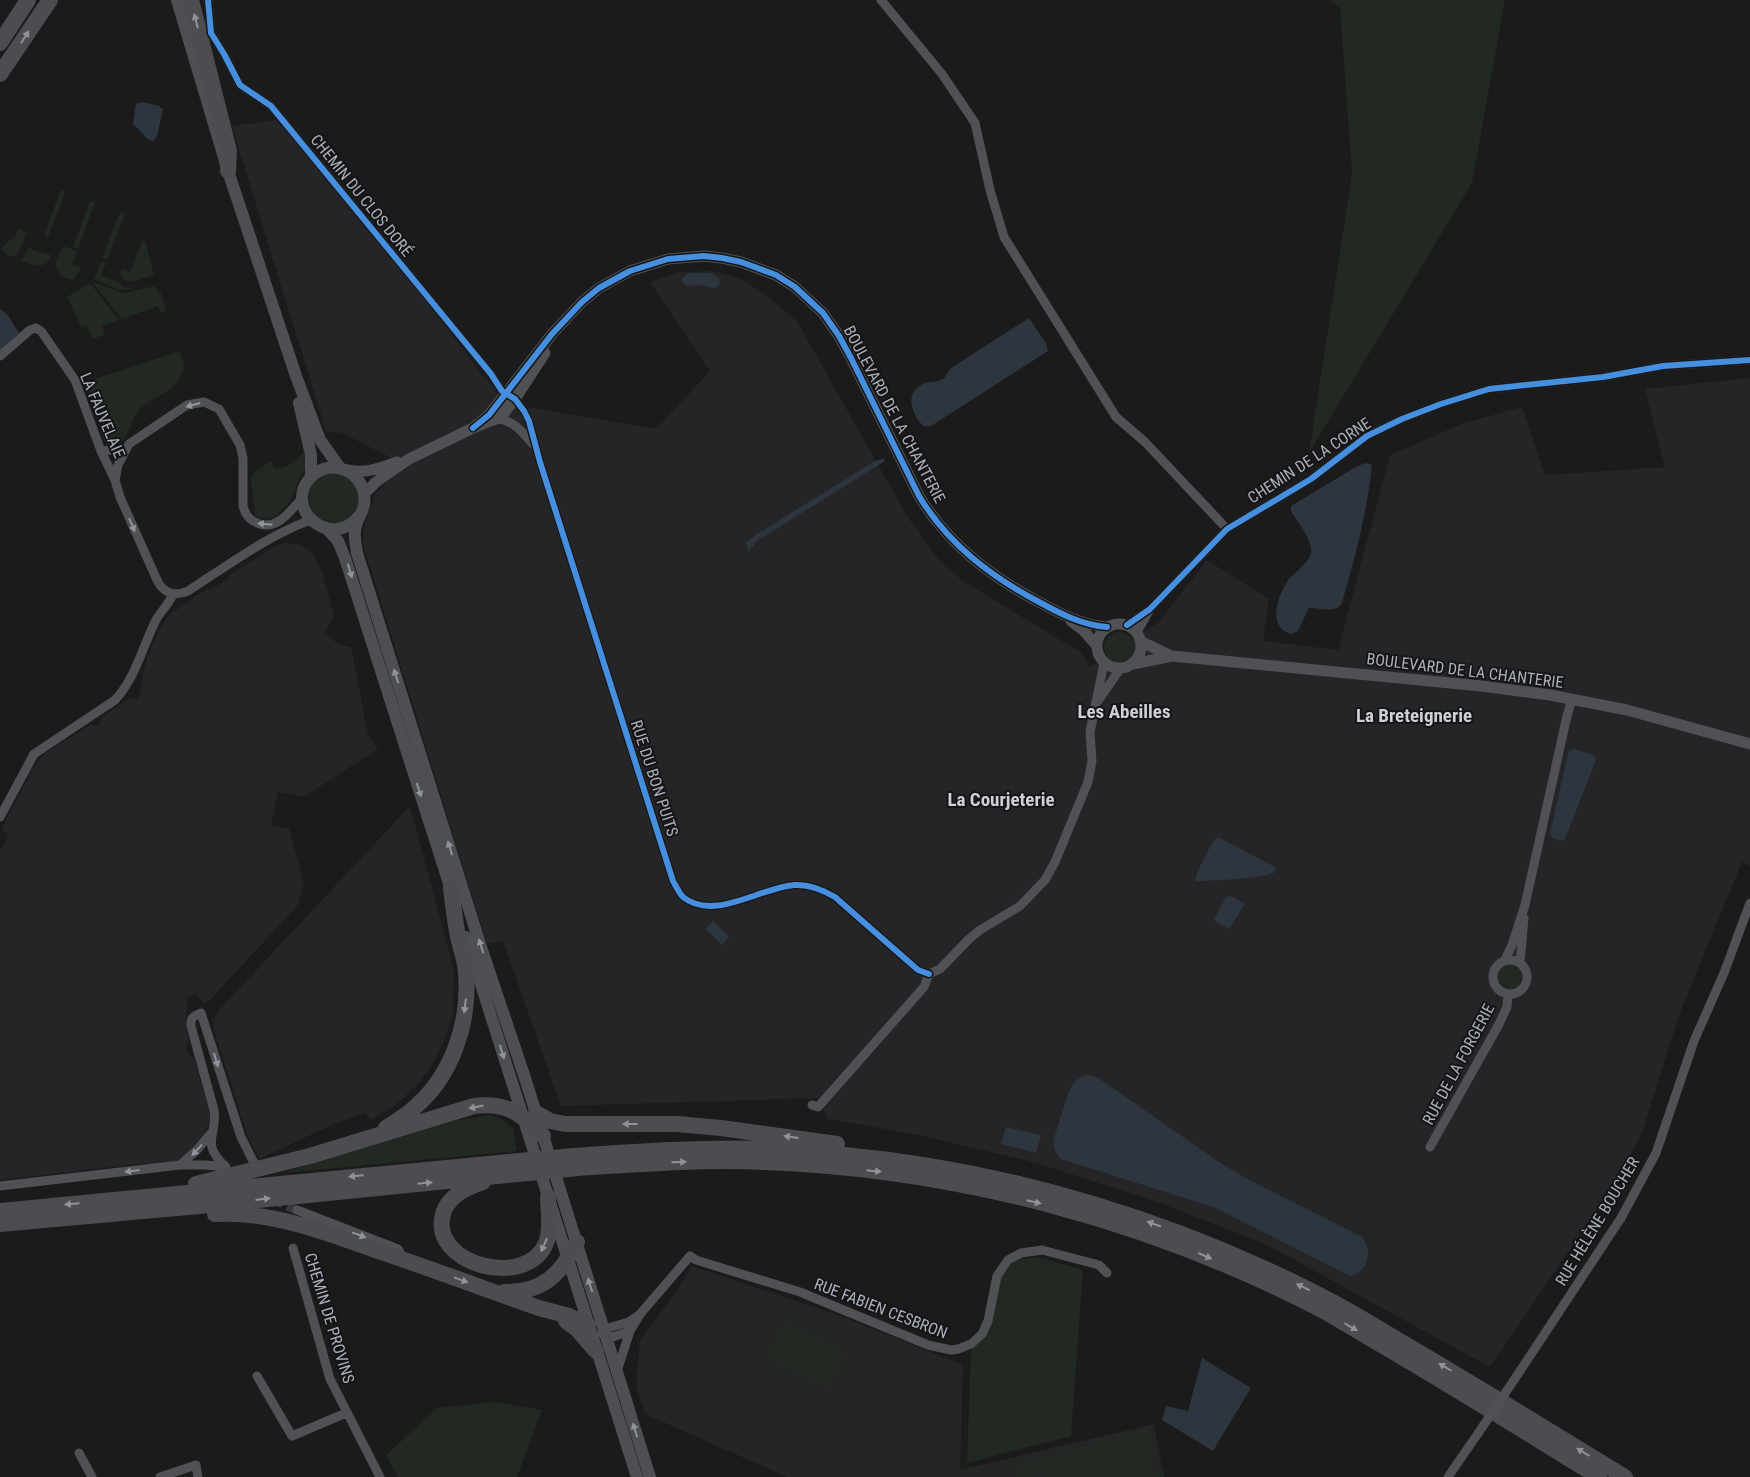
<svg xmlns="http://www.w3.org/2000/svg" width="1750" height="1477" viewBox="0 0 1750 1477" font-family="'Roboto Condensed',sans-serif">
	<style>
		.built { fill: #252527 }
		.green { fill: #212922 }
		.water { fill: #2d353e }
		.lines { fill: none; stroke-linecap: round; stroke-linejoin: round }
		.minor-tunnel { stroke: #38393b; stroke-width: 9; stroke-dasharray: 9 4.5; stroke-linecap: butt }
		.minor { stroke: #4f5154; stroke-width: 9 }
		.tertiary { stroke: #4f5154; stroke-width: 11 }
		.secondary { stroke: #4e4f53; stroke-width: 12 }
		.motorway { stroke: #4d4d51; stroke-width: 16 }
		.minor-bridge { stroke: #4f5154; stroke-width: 9 }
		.motorway-bridge { stroke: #4d4d51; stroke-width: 16 }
		.cycleway-casing { stroke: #151517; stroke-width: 9 }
		.cycleway { stroke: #468fdf; stroke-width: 6 }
		.oneway { fill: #90939c }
		.oneway2 { fill: #90949d }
		.oneway3 { fill: #90949c }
		.labels { text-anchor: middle; stroke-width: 4; stroke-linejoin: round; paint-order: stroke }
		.street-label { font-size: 16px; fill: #acb1bc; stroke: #151517 }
		.quarter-label { font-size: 19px; font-weight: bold; fill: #ced0d8; stroke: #151517 }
	</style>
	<rect width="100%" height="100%" fill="#1b1b1b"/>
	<!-- built -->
	<path class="built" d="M276,120L343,190L483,376L509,404L656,429L710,371L650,282L680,272L714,271L743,280L766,295L797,321L907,516L940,561L963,581L1080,652L1090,667L1158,623L1207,560L1269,599L1263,641L1338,650L1390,455L1464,423L1522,407L1545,475L1665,467L1645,389L1750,378V866L1742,862L1679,1015L1642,1133L1621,1174L1490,1367L1265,1244L1160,1203L1037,1163L919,1135L828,1119L817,1098L561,1106L503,941L487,944L363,544L364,527L376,492L390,479L409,467L342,433L326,431L232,126Z
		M286,543L298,544L309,550L316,559L323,574L334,617L325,632L338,644L351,647L368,734L378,749L304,797L278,792L271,825L289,829L304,883L298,905L210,1000L204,1003L196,994L187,998L186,1030L189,1039L187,1046L188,1053L194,1058L210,1114L209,1123L199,1143L179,1161L146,1165V1163L0,1180V851L8,837L2,827L35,765L44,754L90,725L99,726L101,718L130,698L138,699L147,658L160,628L170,614L208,588L210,590L229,578L228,576L275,546Z
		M410,806L454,970L453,1015L443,1043L430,1069L419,1083L398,1103L378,1116L370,1120L366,1113L334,1124L259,1159L247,1134L213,1027L214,1019L219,1010Z
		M692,1266L838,1315L963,1365L960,1470L1154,1424L1164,1477H787L645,1414L636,1386L640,1340L676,1292Z"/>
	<!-- green -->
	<path class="green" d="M1330,0H1505L1472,183L1309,453L1352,174L1340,8Z
		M61,190L66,191L48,237L44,235Z
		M90,201L95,203L78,248L73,247Z
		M120,212L125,214L107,260L102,258Z
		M18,229L27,232L18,254L12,257L8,256L1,248L15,236Z
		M144,237L154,275L131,282L127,281L121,276V269L130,272Z
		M63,246L77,251L72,264L81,268L74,279C66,280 58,275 56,266C55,260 61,251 63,246Z
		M29,247L35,251L51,255C47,271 32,265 21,261Z
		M101,261L106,263L101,276L116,281L125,288H133L121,291L94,279Z
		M92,282L123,293L155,286L159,294L161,293L166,311L161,314L158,306L122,319Z
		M90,283L119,320L102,326L105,335L92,339L87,325L81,327L67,297Z
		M180,351C181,355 184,361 184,365C183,389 155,395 141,408C130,419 130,435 120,444L108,445L103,440L97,413L83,383Z
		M305,450V468L298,481L290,502L276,516L272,518H260L255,515L251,481L253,473L271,461L274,468C286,471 298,459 305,450Z
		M309 498a25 25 0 1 1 50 0a25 25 0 1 1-50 0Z
		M1104 647a15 15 0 1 1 30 0a15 15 0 1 1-30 0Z
		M1497 977a12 12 0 1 1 24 0a12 12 0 1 1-24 0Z
		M489,1115L500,1118L513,1128L517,1151L282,1173L454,1121Z
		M1019,1258H1043L1083,1270L1071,1436L967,1463L971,1349L988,1331L999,1281L1011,1264Z
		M784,1323L844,1352L827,1387L767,1358Z
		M494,1402L542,1410L517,1477H398L386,1455L437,1408Z
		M1150,1428L1153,1446L1148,1447L1153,1474L1163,1469L1164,1477H1044L1045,1474L1033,1477H1017L1015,1465Z"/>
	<!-- water -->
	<path class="water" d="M142,102L159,106L163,109L157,136L153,141L149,140L133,124L136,104Z
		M688,273H711L719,278L720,283L718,287L714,288L698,285L686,286L681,280Z
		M0,309L7,314L19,333L0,351Z
		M1029,318L1046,343L1048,351L931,426C924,428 922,425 918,420C909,406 907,391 925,383C931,381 936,382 941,380C947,377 947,372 951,368Z
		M884,458L885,461L757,541L748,552L746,543L757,534L875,461Z
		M1365,463L1372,465C1367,513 1355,558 1342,603C1334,615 1321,607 1309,608L1298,631L1292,634C1267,629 1277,597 1287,582C1293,572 1309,565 1311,552C1313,541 1297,521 1291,511V506L1354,468Z
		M1574,749L1593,755L1596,760L1565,839L1561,841L1552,838L1550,833L1568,754L1569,751Z
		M1218,837L1275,867V872C1266,879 1210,881 1195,881C1196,873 1211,842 1218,837Z
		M1231,896L1245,904L1229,929L1215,921L1214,919L1226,897Z
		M713,921L729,937L722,945L705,929Z
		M1086,1075L1097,1077L1219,1162L1251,1181L1362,1237C1373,1250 1369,1272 1350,1276L1216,1208L1061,1159L1055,1151L1053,1141L1069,1091L1076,1080Z
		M1006,1127L1041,1135L1036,1153L1001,1144Z
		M1202,1358L1251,1388L1213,1451L1162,1420L1166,1406L1188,1411Z"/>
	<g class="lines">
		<!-- minor-tunnel -->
		<path class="minor-tunnel" d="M276,1199L284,1205L297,1210"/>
		<!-- minor -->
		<path class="minor" d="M208,0L211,33L224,54L240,85L271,106L491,374L502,391L515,399L524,411L529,421L540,462L673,881C676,886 679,893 683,897C714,922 761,887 795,885C809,884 823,890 835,897L918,970L929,974
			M881,0L942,74L975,123L990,190L1004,237L1116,417L1145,442L1227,529
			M0,356L30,330L36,328L41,331L75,380L101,451L115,480
			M496,419C513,419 523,433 533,444
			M101,451L125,449
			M302,498C291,510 277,532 257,523C249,520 245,514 243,506V458L240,445L219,409L204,402L187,405L129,444L118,465L115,480L120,497L157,580C163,593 175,597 188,591C225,567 270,534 311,520
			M1127,625L1150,609L1227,529L1311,479L1367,436L1402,419L1441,404L1489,389L1603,377L1663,366L1750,360
			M1137,632L1149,611
			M1098,701L1120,669
			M0,817L34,754L115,700C136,677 142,648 156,620C161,611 169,604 173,594
			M1493 977a17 17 0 1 1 34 0a17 17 0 1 1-34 0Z
			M1505,960L1512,945L1525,905L1567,716L1572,699
			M1520,963L1524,918
			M929,974L940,969L969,939L980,930L1020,906L1045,880L1055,862L1088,782L1092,761L1090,732L1104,663
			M812,1105L818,1107L924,987L929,974
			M1430,1147L1498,1026L1507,1007L1508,994
			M180,1165L197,1150L211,1133
			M226,1167C199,1142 218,1137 214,1110L191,1026C190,1017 194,1016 201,1013L241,1137L253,1161
			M0,1186L180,1165H206L225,1167
			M297,1210L398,1249L400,1252L401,1259
			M293,1248L330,1379L380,1477
			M602,1332L604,1329L629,1322L639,1315
			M602,1334L613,1337L630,1331
			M617,1371L630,1331L641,1313L690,1256L696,1260L800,1292L928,1345L951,1350L958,1349L971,1344L982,1334L988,1321L997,1276L1008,1260L1021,1253L1042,1250L1099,1265L1107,1273
			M257,1376L292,1436L346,1413
			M1514,1380L1621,1218L1656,1153L1694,1041L1724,973L1750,903
			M79,1453L92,1477
			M160,1477L196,1465L198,1477
			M1448,1477L1479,1432"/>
		<!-- tertiary -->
		<path class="tertiary" d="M473,428L489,415L552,334L582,302L599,288L630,271L668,259L704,256L722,258L741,262L776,275L795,287L823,313L839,336L851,358L919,496C948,544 990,576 1039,602C1061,614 1082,625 1107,627
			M347,470C366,474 380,468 397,462
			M364,494L376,482L409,459L473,428L496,419L505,412L515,399L545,353
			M1071,621L1083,630L1097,646
			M1097 646a22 22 0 1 1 44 0a22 22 0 1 1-44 0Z
			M1142,642L1169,655
			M1133,664L1172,656L1481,686L1550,695L1627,710L1750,744"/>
		<!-- secondary -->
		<path class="secondary" d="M177,0L228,171L296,376L320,440L340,468
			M299,403L311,455V477
			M359,516C331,551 283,509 310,478C317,470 328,466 338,468C356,471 367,488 364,505C362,514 356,521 355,530C354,538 356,546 357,553L480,944L524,1075L650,1477
			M327,529L338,541L345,558L453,896
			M466,937L637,1477"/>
		<!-- motorway -->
		<path class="motorway" d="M191,0L229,151L228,171
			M0,43L28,0
			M0,74L50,0
			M536,1113L550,1121L565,1124H677L721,1128L837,1144
			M386,1128C396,1121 406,1116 414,1108C452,1076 470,1023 466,974C466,962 461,950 458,937C455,921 453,905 451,888
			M574,1156C640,1151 706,1147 772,1149C796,1150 821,1152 845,1155C1013,1171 1179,1222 1329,1300C1352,1312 1375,1326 1398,1340C1474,1384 1549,1431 1625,1477
			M578,1168C640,1164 702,1159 764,1162C957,1169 1151,1221 1322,1310C1347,1324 1372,1340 1397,1354C1465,1394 1532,1436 1599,1477
			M483,1182C475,1185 466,1188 459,1193C452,1198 445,1206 443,1214C429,1265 527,1290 546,1243C552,1230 548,1211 548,1197
			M196,1184L310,1156L474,1106C508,1102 521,1114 543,1136
			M0,1211L509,1162
			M215,1214C272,1211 325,1232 378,1251C432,1269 485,1289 539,1308L569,1316L588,1325
			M0,1224L199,1206L528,1173
			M504,1292C543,1293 561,1274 577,1242
			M566,1321L577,1329L596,1351"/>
		<!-- minor-bridge -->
		<path class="minor-bridge" d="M1479,1432L1514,1380"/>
		<!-- motorway-bridge -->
		<path class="motorway-bridge" d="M509,1162L574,1156
			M528,1173L578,1168"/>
		<defs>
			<path id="cycleway" d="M208,0L211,33L224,54L240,85L271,106L491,374L502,391L515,399L524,411L529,421L540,462L673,881C676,886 679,893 683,897C714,922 761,887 795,885C809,884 823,890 835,897L918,970L929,974
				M473,428L489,415L552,334L582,302L599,288L630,271L668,259L704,256L722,258L741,262L776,275L795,287L823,313L839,336L851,358L919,496C948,544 990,576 1039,602C1061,614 1082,625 1107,627
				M1127,625L1150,609L1227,529L1311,479L1367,436L1402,419L1441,404L1489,389L1603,377L1663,366L1750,360"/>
		</defs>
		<!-- cycleway casing -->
		<use href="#cycleway" class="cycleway-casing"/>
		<!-- cycleway -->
		<use href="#cycleway" class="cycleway"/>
	</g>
	<!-- one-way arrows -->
	<defs><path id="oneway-solid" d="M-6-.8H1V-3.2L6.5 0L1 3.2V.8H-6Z" transform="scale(1.25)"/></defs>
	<g class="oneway">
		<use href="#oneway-solid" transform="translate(196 21) rotate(-104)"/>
		<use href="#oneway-solid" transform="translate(25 37) rotate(-57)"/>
		<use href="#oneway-solid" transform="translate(465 1006) rotate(97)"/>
		<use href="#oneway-solid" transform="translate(476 1107) rotate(169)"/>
		<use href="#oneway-solid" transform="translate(630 1124) rotate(180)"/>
		<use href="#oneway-solid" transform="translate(791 1137) rotate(-172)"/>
		<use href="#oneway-solid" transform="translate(679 1162) rotate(-1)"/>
		<use href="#oneway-solid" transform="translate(874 1171) rotate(6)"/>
		<use href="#oneway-solid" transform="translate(356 1176) rotate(175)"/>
		<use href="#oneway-solid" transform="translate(425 1183) rotate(-6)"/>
		<use href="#oneway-solid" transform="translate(263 1199) rotate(-7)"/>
		<use href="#oneway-solid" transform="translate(1034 1202) rotate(13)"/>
		<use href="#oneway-solid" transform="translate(72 1204) rotate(175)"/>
		<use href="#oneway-solid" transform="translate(1154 1224) rotate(-161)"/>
		<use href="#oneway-solid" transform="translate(544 1245) rotate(114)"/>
		<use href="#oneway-solid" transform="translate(1205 1256) rotate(24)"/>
		<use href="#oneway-solid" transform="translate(461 1280) rotate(20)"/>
		<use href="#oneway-solid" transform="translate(1303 1287) rotate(-154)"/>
		<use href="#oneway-solid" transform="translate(1351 1327) rotate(30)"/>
		<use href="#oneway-solid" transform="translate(1445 1367) rotate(-150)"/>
		<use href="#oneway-solid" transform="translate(1583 1452) rotate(-149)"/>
	</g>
	<g class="oneway2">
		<use href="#oneway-solid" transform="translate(193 405) rotate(165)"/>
		<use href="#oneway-solid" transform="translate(265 524) rotate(-175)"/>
		<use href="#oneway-solid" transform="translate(132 525) rotate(67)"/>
		<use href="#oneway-solid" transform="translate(216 1060) rotate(73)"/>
		<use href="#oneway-solid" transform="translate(197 1150) rotate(133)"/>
		<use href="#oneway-solid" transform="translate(132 1171) rotate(173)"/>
		<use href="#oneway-solid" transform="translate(359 1235) rotate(20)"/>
	</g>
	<g class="oneway3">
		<use href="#oneway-solid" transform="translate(350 571) rotate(73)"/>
		<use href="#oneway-solid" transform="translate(396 676) rotate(-108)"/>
		<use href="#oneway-solid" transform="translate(419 790) rotate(72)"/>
		<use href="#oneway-solid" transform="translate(450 848) rotate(-107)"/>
		<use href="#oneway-solid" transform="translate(481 946) rotate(-108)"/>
		<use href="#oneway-solid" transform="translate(502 1052) rotate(73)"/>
		<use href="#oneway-solid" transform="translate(590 1285) rotate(-108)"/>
		<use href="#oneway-solid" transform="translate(635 1430) rotate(-107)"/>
	</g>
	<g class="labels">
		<!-- street labels -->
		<g class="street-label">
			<text transform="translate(362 195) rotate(51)" y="6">CHEMIN DU CLOS DORÉ</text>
			<text transform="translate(895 414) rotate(62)" y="6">BOULEVARD DE LA CHANTERIE</text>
			<text transform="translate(103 415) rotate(67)" y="6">LA FAUVELAIE</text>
			<text transform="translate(1309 460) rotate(-33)" y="6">CHEMIN DE LA CORNE</text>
			<text transform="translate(1465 670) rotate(7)" y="6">BOULEVARD DE LA CHANTERIE</text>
			<text transform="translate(655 778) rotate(72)" y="6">RUE DU BON PUITS</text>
			<text transform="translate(1458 1064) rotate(-62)" y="6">RUE DE LA FORGERIE</text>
			<text transform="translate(1597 1221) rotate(-59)" y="6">RUE HÉLÈNE BOUCHER</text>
			<text transform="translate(881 1308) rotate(21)" y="6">RUE FABIEN CESBRON</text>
			<text transform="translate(330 1318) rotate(73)" y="6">CHEMIN DE PROVINS</text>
		</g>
		<!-- quarter labels -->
		<g class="quarter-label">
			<text x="1124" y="718">Les Abeilles</text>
			<text x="1414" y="722">La Breteignerie</text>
			<text x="1001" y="806">La Courjeterie</text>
		</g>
	</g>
</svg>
